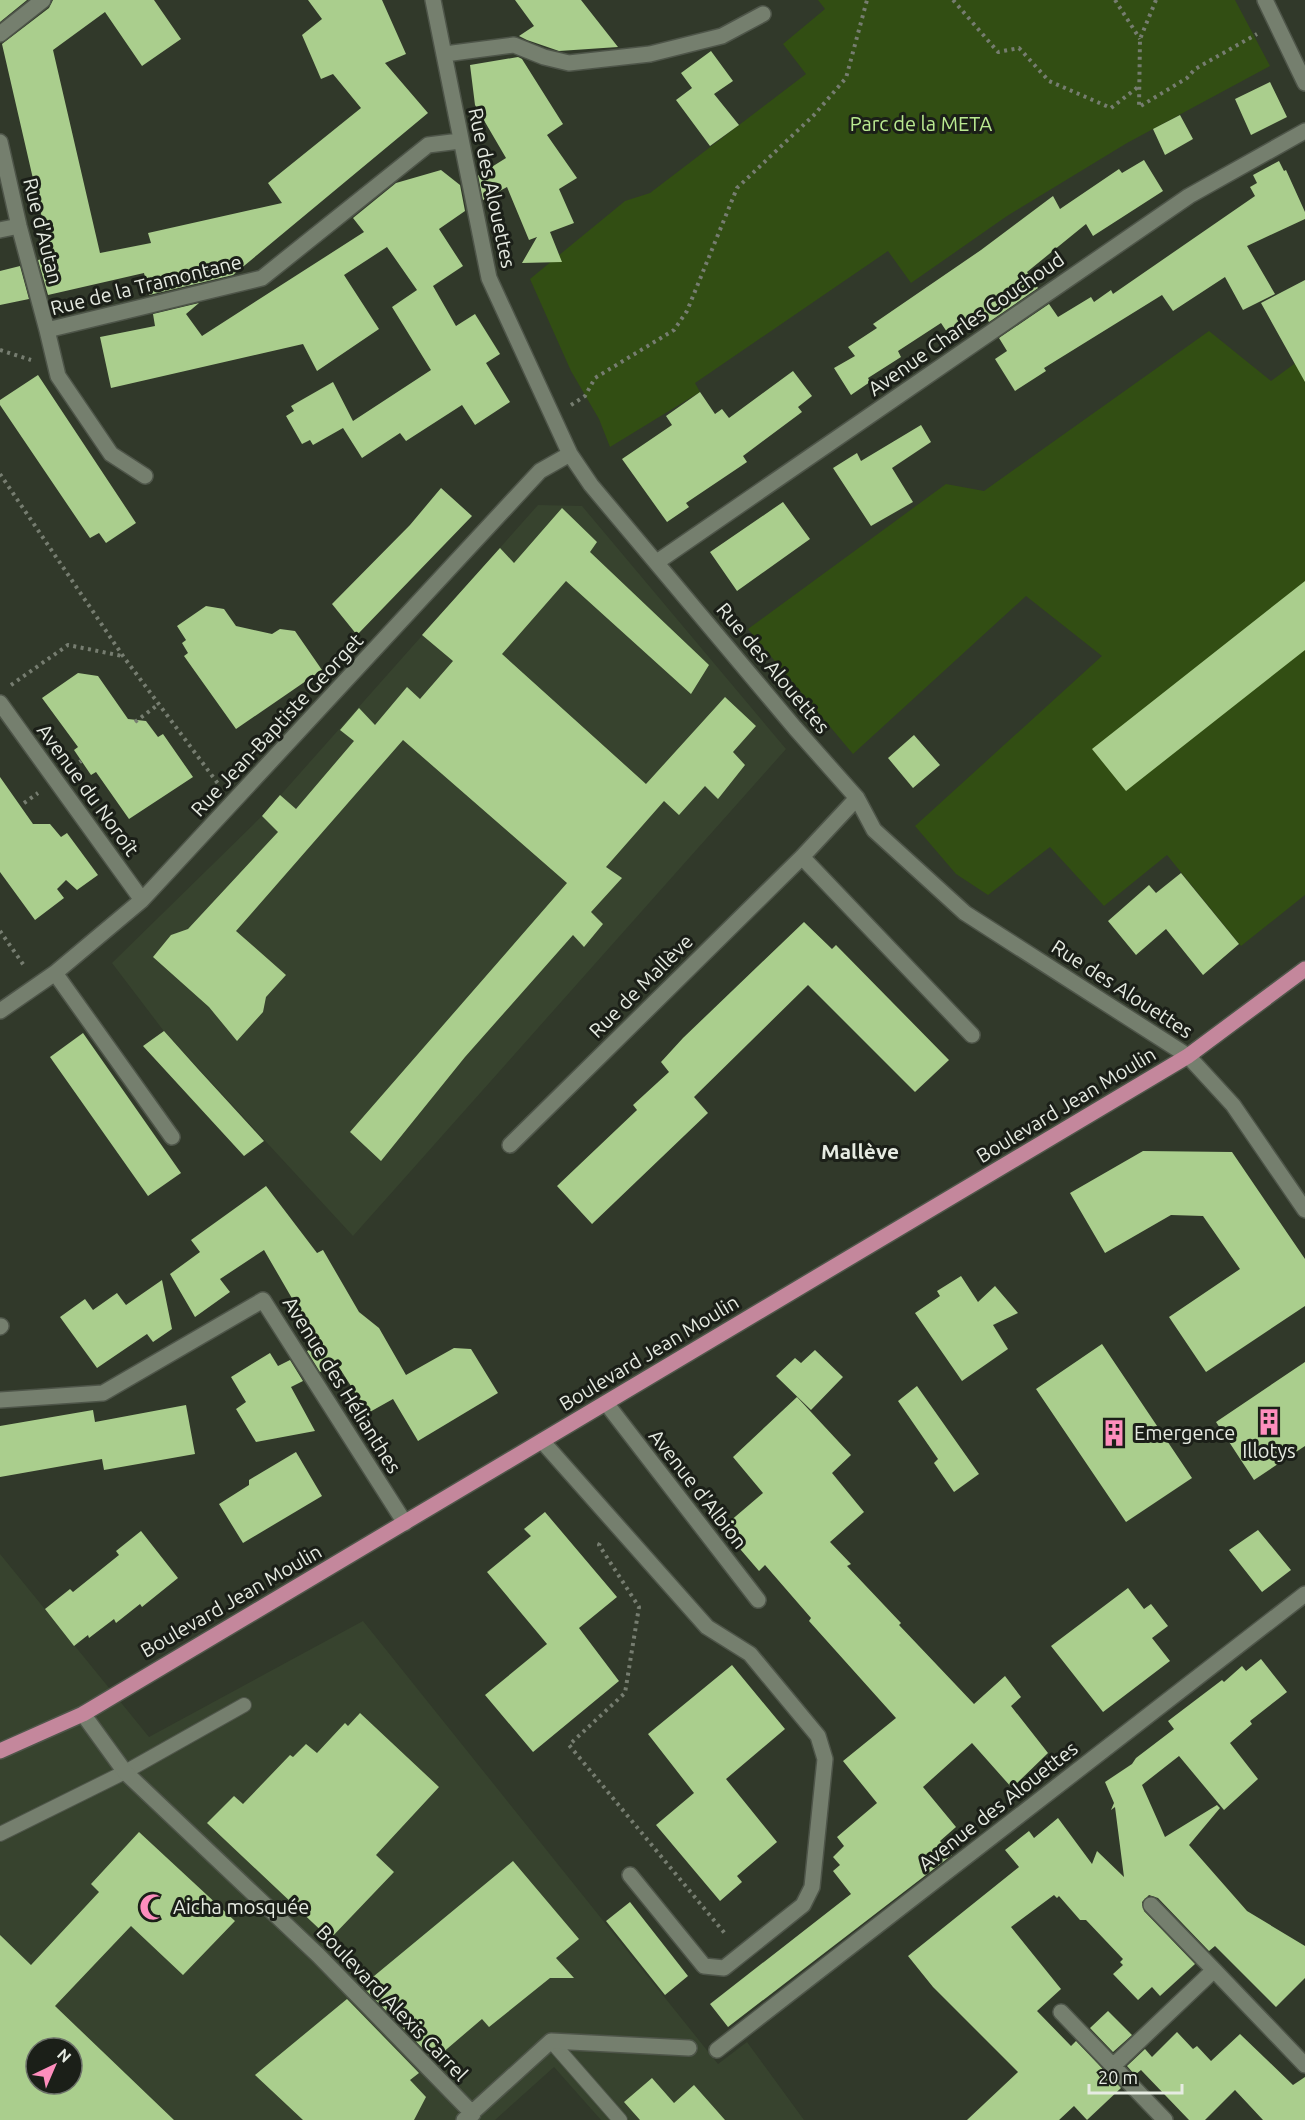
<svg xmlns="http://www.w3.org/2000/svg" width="1305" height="2120" viewBox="0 0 1305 2120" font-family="Ubuntu,sans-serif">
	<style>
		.built { fill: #37432e; fill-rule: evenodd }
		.green { fill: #324e13 }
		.building { fill: #aace8d; fill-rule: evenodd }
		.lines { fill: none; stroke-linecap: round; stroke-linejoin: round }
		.lane-casing { stroke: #4e5549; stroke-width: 16 }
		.street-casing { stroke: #4e5549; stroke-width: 18 }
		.primary-casing { stroke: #4e5549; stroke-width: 18 }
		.path { stroke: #767d70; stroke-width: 4; stroke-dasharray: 3 4.5; stroke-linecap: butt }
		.lane { stroke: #757f6e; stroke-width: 14 }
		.street { stroke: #757f6e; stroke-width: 15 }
		.primary { stroke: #c4879c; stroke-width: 15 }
		.labels { text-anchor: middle; stroke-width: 6; stroke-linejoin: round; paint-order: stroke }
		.park-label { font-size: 20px; fill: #baea91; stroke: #1b1f18 }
		.street-label { font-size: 20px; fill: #e6ebe2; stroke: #1b1f18 }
		.poi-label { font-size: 20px; fill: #e6ebe2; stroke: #1b1f18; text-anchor: start }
		.neighbourhood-label { font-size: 21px; font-weight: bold; fill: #e6ebe2; stroke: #1b1f18 }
	</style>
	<rect width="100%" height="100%" fill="#31392a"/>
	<!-- built -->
	<path class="built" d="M538,505L582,506L786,749L353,1236L163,1030L112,963L262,816Z
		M0,1554L149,1737L363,1621L718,2064L747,2042L804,2120H601L554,2067L495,2120H0ZM36,2048H72V2084H36Z"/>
	<!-- green -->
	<path class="green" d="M818,0H1235L1270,66L1127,143L1007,216L911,283L888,251L695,383L700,392L610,447L599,419L571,371L530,279L625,201L650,193L806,74L783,44L825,9Z
		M1209,331L1271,381L1305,356V895L1241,946L1167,855L1104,906L1050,847L988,895L956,874L915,826L1102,656L1026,596L853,754L748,629L946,484L984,491Z"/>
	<!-- building -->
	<path class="building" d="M0,0H27L0,22Z
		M53,0H154L181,39L142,66L105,12L53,50L100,253L151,243L148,233L282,203L268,183L361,108L333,74L321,79L302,35L322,19L308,0H382L406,54L385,63L428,113L233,275L149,295L144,273L48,295L38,260L51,257L2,44L49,8Z
		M515,0H581L618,47L559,51L527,40L519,36L534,26Z
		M711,51L733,81L714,94L739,125L710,146L676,100L692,88L681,73Z
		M518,57L522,59L563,124L547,135L577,178L559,189L574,223L550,232L562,262L522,263L537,237L529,240L507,187L483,200L478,175L482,177V173L506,158L475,105L470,65Z
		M1270,82L1287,117L1251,135L1235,99Z
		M1180,115L1193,139L1165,155L1153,129Z
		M1144,160L1163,191L1093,236L1086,224L1027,272L1038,288L989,322L981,310L947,332L941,323L898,351L901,357L868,378L870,382L851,395L834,368L855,356L848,347L877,328L873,324L981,250L1053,196L1060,209L1119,169L1122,173Z
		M1279,161L1284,171L1286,170L1305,212V219L1247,246L1275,294L1243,310L1225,277L1173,311L1162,295L1044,368L1046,371L1015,391L995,359L1007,351L999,338L1049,304L1058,317L1091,297L1094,302L1111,290L1113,294L1255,196L1250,187L1257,183L1253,175Z
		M441,170L460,185L465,211L439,229L463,266L433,286L456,326L475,314L500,354L486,363L510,402L475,425L462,405L406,441L400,433L362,458L343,428L313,445L310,440L302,444L286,416L294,411L291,406L333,382L353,421L431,370L392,307L417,290L387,247L344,275L379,329L317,371L303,344L111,388L100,337L155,326L153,314L199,303L186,314L202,336L364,232L353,218L396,183Z
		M20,266L29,299L0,305V271Z
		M1305,280V382L1261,303Z
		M793,371L812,396L798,407L802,412L743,456L747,462L686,503L689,507L667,522L622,459L672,425L666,416L700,392L715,414L722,409L729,418Z
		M38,375L136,523L106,543L99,533L90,538L0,405V400Z
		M921,425L931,442L892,468L913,502L871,526L833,468L857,453L861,461Z
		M441,488L472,516L357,635L332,604L410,525Z
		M783,502L810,539L737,591L710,552Z
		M562,508L597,542L590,552L709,665L691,694L566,581L502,654L646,784L725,697L756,726L733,752L745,765L718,799L705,786L679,815L664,801L606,867L622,878L591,912L603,924L584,947L573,935L465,1057L381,1161L350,1132L567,883L403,740L236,931L286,975L266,997L263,1012L237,1041L209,1007L153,957L171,935L188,929L278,832L262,816L280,795L296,809L354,741L340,730L359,708L375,725L407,687L420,699L453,661L422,635L500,548L514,563Z
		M1305,581V650L1126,791L1092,749Z
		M206,606L224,609L236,626L272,634L280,629L295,631L322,670L236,729L184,656L188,653L182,643L186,640L177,626Z
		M78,673L98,676L128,719L146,721L158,737L163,734L193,777L129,819L96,772L91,775L74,750L78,747L42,698Z
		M914,735L940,765L913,788L888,758Z
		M0,777L33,824H50L61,837L67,833L98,875L77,890L66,880L57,889L64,898L35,920L0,872Z
		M1181,873L1239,944L1203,975L1166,929L1136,955L1108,921L1149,885L1156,893Z
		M804,922L832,949L836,945L949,1060L915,1092L808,985L694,1097L708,1113L592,1224L557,1186L637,1110L633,1105L669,1072L661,1062L683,1038Z
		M164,1031L198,1069L264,1141L244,1156L143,1046Z
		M83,1033L181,1173L148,1196L50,1057Z
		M1143,1151L1232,1152L1305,1259V1306L1206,1372L1169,1317L1240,1269L1203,1216L1171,1215L1105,1253L1070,1193Z
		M266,1186L317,1253L323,1250L359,1312L379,1328L406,1375L454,1348L471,1349L498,1393L418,1441L393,1399L368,1413L337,1364L320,1372L307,1351L319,1345L264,1250L220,1279L230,1292L195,1317L170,1274L200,1252L191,1240Z
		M961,1276L978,1302L995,1286L1018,1313L993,1325L1008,1349L962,1381L915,1313L940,1296L937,1291Z
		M162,1280L172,1329L153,1342L147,1334L97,1368L60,1317L85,1299L93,1310L117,1293L126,1305Z
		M1102,1344L1192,1478L1126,1522L1036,1389Z
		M815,1350L843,1377L811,1410L776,1376L795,1358L801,1363Z
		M270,1353L278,1366L290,1360L303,1381L291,1387L315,1431L256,1442L236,1409L246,1402L231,1377Z
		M1305,1362V1446L1254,1480L1216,1422Z
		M917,1386L979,1474L954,1492L934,1463L938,1459L898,1401Z
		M797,1397L851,1455L832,1473L864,1512L830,1542L851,1564L847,1566L901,1623L899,1625L974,1704L1005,1676L1021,1697L1011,1706L1048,1753L1012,1788L972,1743L923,1787L956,1827L940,1841L952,1855L728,2027L710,2004L851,1894L833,1871L840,1865L833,1857L844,1846L837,1837L877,1803L843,1761L896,1718L809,1621L811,1618L765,1565L759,1571L722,1528L763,1493L733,1457Z
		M186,1405L195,1454L104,1470L102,1459L0,1477V1426L93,1410L95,1422Z
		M296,1452L322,1496L243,1543L219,1504L249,1485V1480Z
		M545,1512L617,1597L579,1628L619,1681L533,1752L485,1695L547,1644L487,1572L531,1536L524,1529Z
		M1258,1530L1291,1570L1262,1592L1229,1550Z
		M141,1531L178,1578L142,1607L140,1604L116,1623L114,1619L89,1638L88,1635L74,1646L45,1609L70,1589L73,1592L119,1555L116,1551Z
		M1128,1588L1144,1609L1151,1604L1168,1626L1152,1638L1170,1661L1103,1712L1051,1646Z
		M1261,1659L1287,1692L1250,1721L1252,1724L1230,1743L1258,1779L1224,1810L1179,1756L1142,1785L1165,1837L1217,1805L1220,1808L1189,1845L1247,1911L1305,1946V1978L1276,2007L1215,1946L1209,1951L1158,1898L1149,1895L1142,1902L1144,1911L1195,1964L1160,1996L1152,1987L1138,2000L1113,1974L1123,1965L1120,1962L1123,1959L1086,1920H1080L1059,1896L1057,1898L1054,1895L1011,1927L1061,1989L1037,2011L1071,2046L1076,2041L1121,2088L1087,2120L1074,2106L1059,2120H967L1018,2072L933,1987L908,1956L1019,1867L1005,1850L1029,1831L1034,1838L1058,1818L1092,1864L1097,1851L1124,1877L1115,1807L1111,1810L1114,1803L1105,1782L1132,1764L1136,1758L1174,1729L1168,1721L1222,1680L1224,1682L1242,1666L1246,1671Z
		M732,1665L785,1729L726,1779L777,1842L737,1876L742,1882L720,1901L656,1825L694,1793L648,1734Z
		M360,1713L439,1787L376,1855L394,1872L330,1939L207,1823L234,1796L243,1804L290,1755L293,1757L306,1744L317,1753L345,1723L348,1726Z
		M139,1832L235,1921L183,1975L131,1926L55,2006L174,2120H0V1935L31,1965L99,1892L91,1884ZM36,2048H72V2084H36Z
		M513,1861L579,1939L556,1958L574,1978H550L489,2027L482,2019L434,2060L362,1986Z
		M630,1902L688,1976L665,1995L606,1921Z
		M347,1999L419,2073L410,2080L426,2097L414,2120H303L255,2075Z
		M1108,2011L1132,2035L1113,2052L1090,2028Z
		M1177,2032L1193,2049L1197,2046L1211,2061L1240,2034L1293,2085L1305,2077V2120H1263L1235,2090L1205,2120H1189L1141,2070L1135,2075L1127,2066L1145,2049L1152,2057Z
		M652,2078L674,2103L694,2085L725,2120H640L624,2102Z"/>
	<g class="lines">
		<defs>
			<path id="lane" d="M0,1834L125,1772L244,1705
				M551,2041L620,2120"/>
			<path id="street" d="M433,0L489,278L570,454L591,485L795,728L857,798L874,830L965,913L1188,1056L1233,1105L1305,1210
				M1265,0L1305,83
				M0,34L43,0
				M445,54L514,45L544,57L569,63L650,54L722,36L763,14
				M0,142L19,226L47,330
				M0,230L19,226
				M145,476L111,454L58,376L47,330L262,278L428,145L460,141
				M657,562L1189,196L1305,131
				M0,703L142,900
				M802,857L972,1035
				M55,973L172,1137
				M0,1011L55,973L142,900L540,471L570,454
				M510,1145L802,857L857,798
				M0,1327L1,1326
				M0,1400L103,1393L263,1300L405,1523
				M606,1403L758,1600
				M542,1441L707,1627L750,1654L818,1736L825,1759L812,1887L803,1905L724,1968L704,1966L630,1875
				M83,1714L125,1772L318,1955L473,2114
				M1151,1905L1214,1970
				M1061,2012L1165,2120
				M717,2050L1305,1594
				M1113,2066L1214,1970L1305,2065
				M464,2120L551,2041L689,2048"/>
			<path id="primary" d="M0,1751L83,1714L1188,1056L1305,969"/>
		</defs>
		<!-- lane casing -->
		<use href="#lane" class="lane-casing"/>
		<!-- street casing -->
		<use href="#street" class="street-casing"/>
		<!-- primary casing -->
		<use href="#primary" class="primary-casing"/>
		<!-- path -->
		<path class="path" d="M953,0L998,52L1019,48L1049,81L1111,108L1138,87
			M1115,0L1140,39
			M1156,0L1140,39L1139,107L1187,78L1195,69L1257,34
			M0,350L31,360
			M571,405L585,396L595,378L674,330L687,311L737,188L814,115L846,78L867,0
			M0,474L123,656L219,785
			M11,685L68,645L122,656
			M135,722L159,704
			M74,767L81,761
			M24,803L38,793
			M0,931L25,967
			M600,1543L599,1545L639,1607L625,1693L569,1745L727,1936"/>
		<!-- lane -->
		<use href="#lane" class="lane"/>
		<!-- street -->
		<use href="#street" class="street"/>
		<!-- primary -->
		<use href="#primary" class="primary"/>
	</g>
	<!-- icons -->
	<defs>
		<symbol id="building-bare" viewBox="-9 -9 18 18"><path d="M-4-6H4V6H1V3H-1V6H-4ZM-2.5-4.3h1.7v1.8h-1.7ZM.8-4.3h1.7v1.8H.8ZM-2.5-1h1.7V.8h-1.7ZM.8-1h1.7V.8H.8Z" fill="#fe8ebd" stroke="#1b1f18" stroke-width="2.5" paint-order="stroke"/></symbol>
		<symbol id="mosque-bare" viewBox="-9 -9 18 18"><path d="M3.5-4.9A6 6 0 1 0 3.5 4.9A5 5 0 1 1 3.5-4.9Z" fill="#fe8ebd" stroke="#1b1f18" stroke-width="2.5" paint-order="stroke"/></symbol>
	</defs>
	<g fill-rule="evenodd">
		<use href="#building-bare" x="1250" y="1403" width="38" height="38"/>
		<use href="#building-bare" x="1095" y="1414" width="38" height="38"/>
		<use href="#mosque-bare" x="134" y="1888" width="38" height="38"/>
	</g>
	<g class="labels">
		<!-- park labels -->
		<g class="park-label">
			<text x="921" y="131">Parc de la META</text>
		</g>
		<!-- street labels -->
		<g class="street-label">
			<text transform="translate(492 188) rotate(78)" y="7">Rue des Alouettes</text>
			<text transform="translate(43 231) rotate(76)" y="7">Rue d'Autan</text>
			<text transform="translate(146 285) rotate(-14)" y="7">Rue de la Tramontane</text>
			<text transform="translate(966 324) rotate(-35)" y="7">Avenue Charles Couchoud</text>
			<text transform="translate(773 668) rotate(50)" y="7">Rue des Alouettes</text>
			<text transform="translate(277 725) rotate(-47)" y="7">Rue Jean-Baptiste Georget</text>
			<text transform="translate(88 790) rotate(54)" y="7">Avenue du Noroît</text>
			<text transform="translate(641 986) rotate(-45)" y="7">Rue de Mallève</text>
			<text transform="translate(1122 989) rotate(33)" y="7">Rue des Alouettes</text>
			<text transform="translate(1066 1105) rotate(-31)" y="7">Boulevard Jean Moulin</text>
			<text transform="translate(649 1353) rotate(-31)" y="7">Boulevard Jean Moulin</text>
			<text transform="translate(342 1385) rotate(58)" y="7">Avenue des Hélianthes</text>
			<text transform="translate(698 1489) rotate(52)" y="7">Avenue d'Albion</text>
			<text transform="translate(231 1601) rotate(-30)" y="7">Boulevard Jean Moulin</text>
			<text transform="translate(998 1806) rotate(-38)" y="7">Avenue des Alouettes</text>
			<text transform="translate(392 2003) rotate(46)" y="7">Boulevard Alexis Carrel</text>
		</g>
		<!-- poi labels -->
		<g class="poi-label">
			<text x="1134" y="1440">Emergence</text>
			<text x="1269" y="1458" text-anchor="middle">Illotys</text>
			<text x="173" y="1914">Aicha mosquée</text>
		</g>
		<!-- neighbourhood labels -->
		<g class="neighbourhood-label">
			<text x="860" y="1159">Mallève</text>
		</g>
	</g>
	<!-- north arrow -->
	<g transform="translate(54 2066) rotate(44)"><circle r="28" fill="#1b1f18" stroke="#6c7169" stroke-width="1.5"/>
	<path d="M0-4.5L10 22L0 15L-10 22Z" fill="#fe8ebd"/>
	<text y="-9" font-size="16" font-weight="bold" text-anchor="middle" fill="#e6ebe2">N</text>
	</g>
	<!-- scale -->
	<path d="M1089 2084v9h93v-9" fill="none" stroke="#e6ebe2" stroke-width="3"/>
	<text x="1098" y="2084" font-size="18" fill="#e6ebe2" stroke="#1b1f18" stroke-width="4.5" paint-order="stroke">20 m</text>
</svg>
